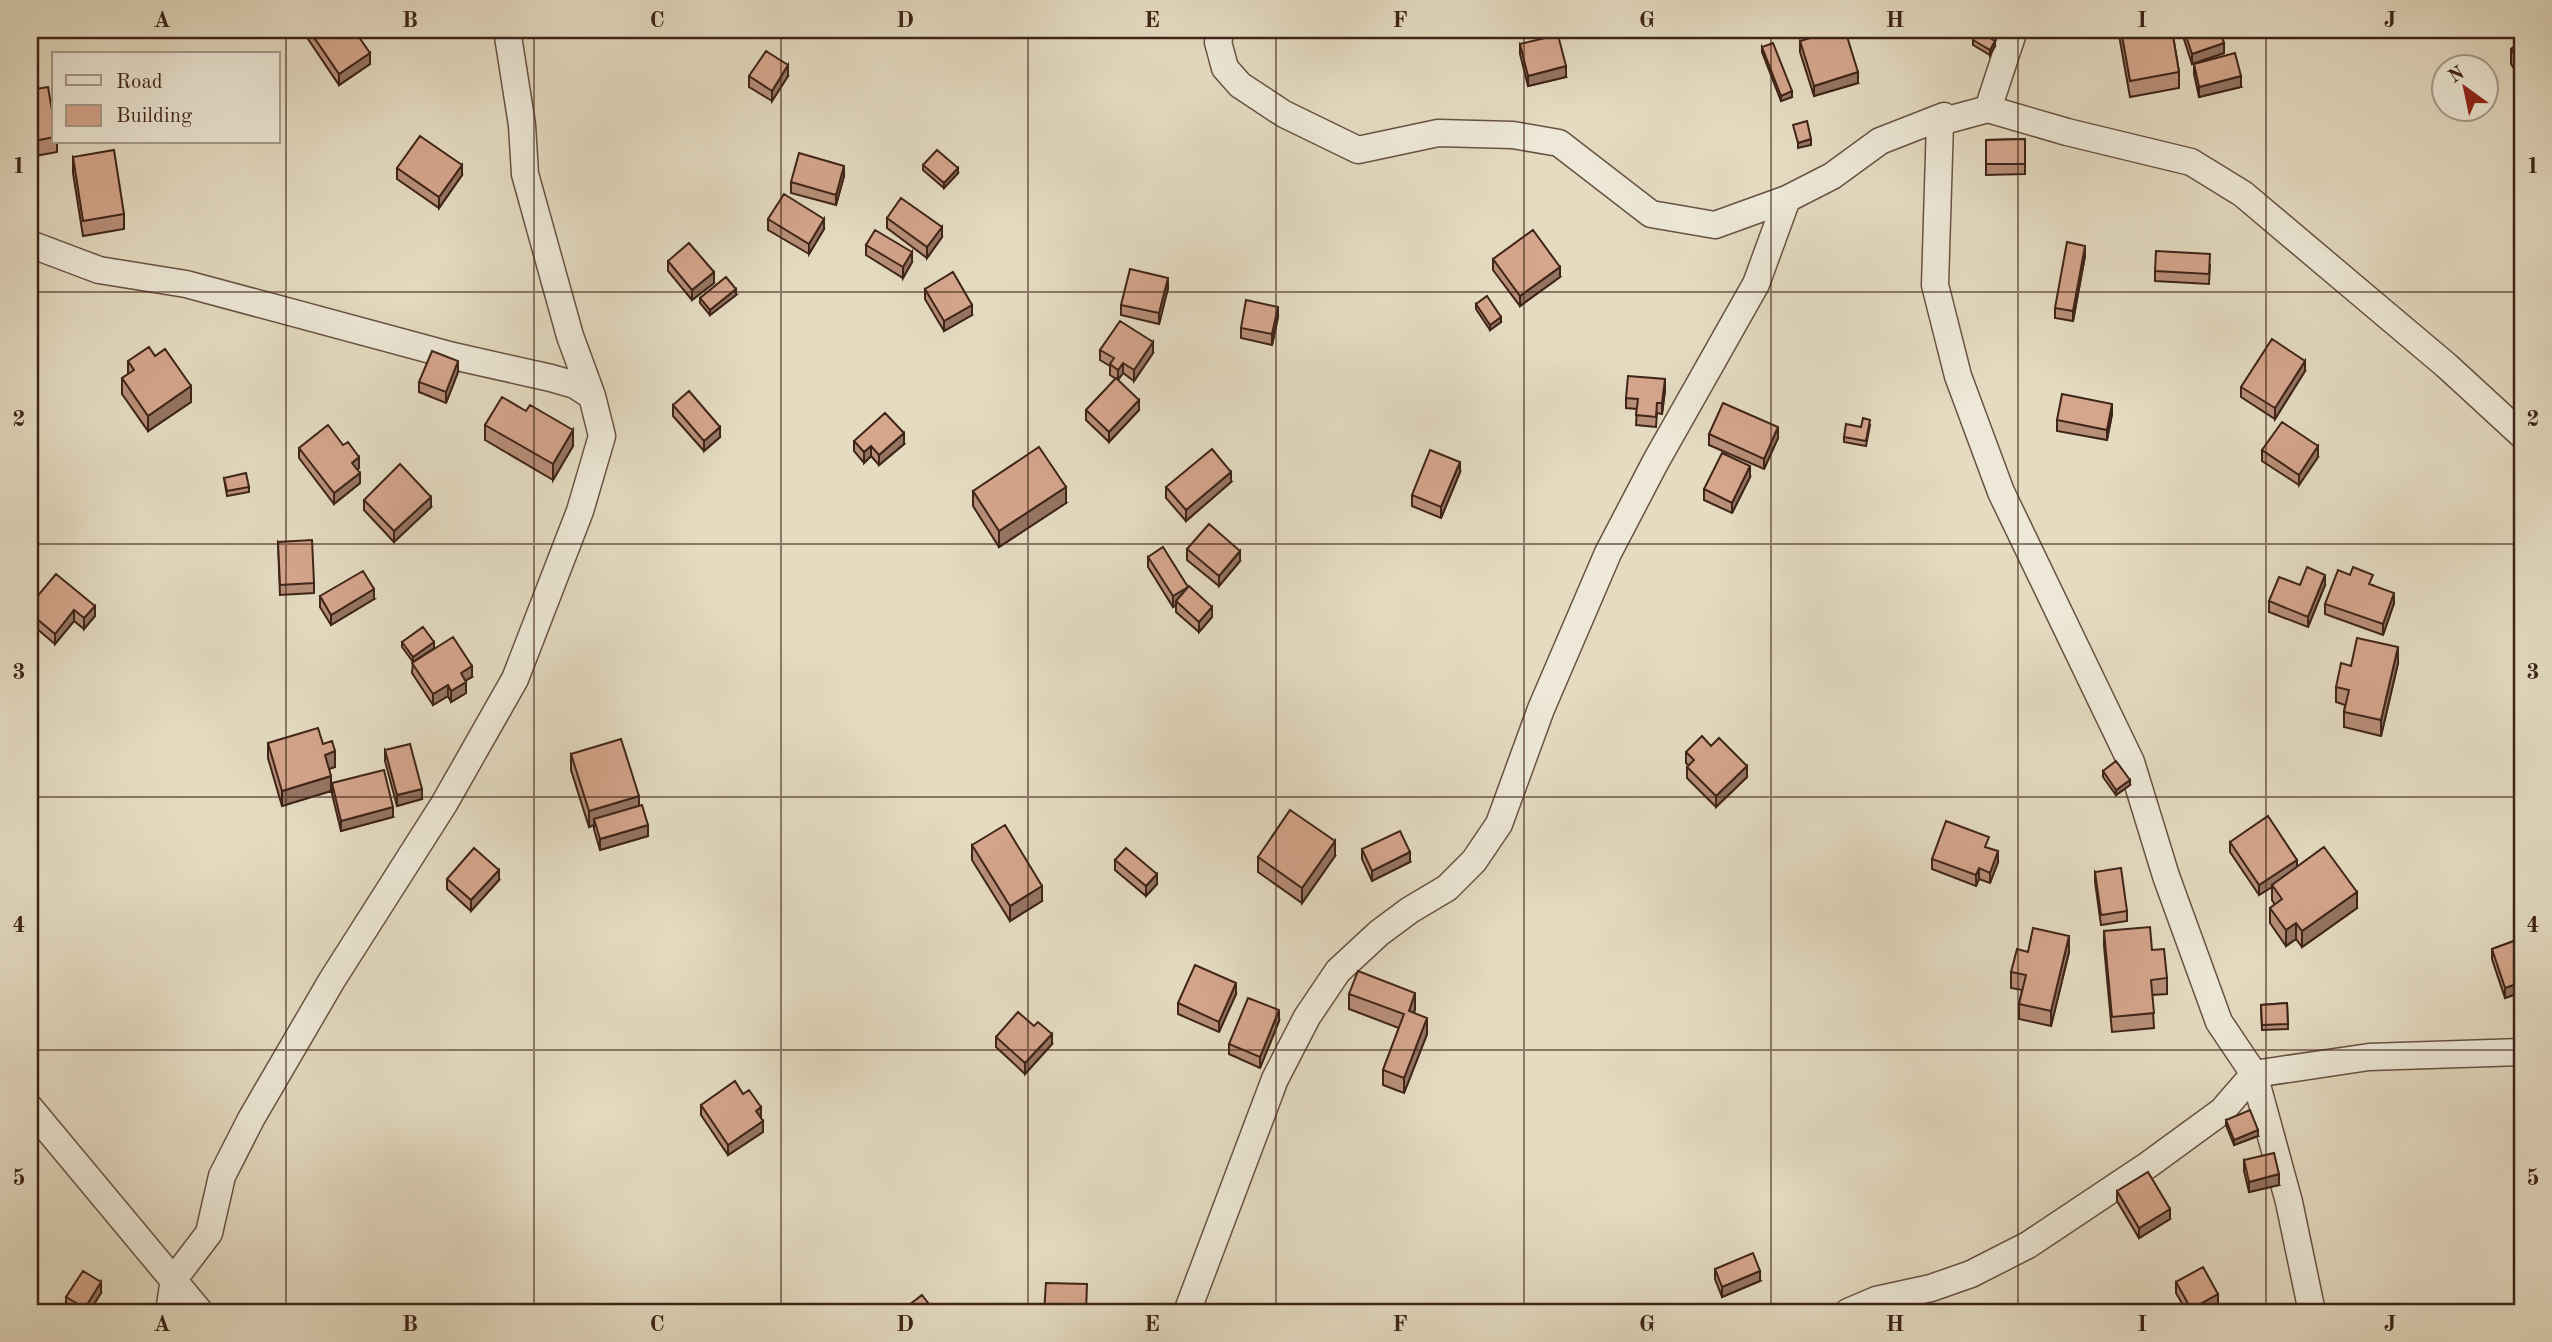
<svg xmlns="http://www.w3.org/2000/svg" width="2552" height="1342" viewBox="0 0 2552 1342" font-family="'Old Standard TT',serif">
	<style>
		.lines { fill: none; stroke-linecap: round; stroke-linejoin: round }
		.minor-casing { stroke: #685242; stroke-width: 29 }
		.minor { stroke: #ede8d7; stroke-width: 26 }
		.wall { fill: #b78e78; stroke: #3f2418; stroke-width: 2 }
		.shaded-wall { fill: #957462; stroke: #3f2418; stroke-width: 2 }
		.building { fill: #d5a58c; stroke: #3f2418; stroke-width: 2 }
		.grid { fill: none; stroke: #3f2418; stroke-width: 2; stroke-opacity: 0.55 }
		.neatline { fill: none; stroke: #3f2418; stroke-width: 2.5 }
		.grid-label { font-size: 23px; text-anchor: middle; font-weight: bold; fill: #3f2418 }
	</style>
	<rect width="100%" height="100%" fill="#e4dbc1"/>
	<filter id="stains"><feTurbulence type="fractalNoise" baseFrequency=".00286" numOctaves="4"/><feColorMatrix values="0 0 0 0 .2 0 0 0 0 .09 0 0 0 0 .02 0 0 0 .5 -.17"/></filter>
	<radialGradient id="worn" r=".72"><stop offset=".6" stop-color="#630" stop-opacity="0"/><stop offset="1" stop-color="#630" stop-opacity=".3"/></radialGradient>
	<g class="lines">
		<defs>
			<path id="minor" d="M1221,30L1218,42L1225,68L1240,85L1284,114L1358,150L1438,133L1513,135L1559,143L1651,214L1715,225L1787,199
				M2014,30L1988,109L1940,122L1935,285L1958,376L2001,492L2131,762L2166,876L2219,1022L2254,1074L2289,1202L2312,1312
				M1988,109L2067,132L2191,162L2243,194L2447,366L2522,435
				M30,244L99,270L186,284L453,356L551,378L575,385L592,396
				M30,1108L200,1312
				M169,1312L174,1279L209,1233L222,1176L251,1119L332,980L444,804L515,679L580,511L602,436L592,396L570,336L525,174L522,125L507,30
				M1187,1312L1275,1079L1307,1017L1338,971L1379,933L1410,910L1447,888L1474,861L1499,824L1541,709L1608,553L1656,461L1756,284L1787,199L1832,176L1880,141L1944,116L1940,122
				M1848,1312L1876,1300L1931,1288L1971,1274L2028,1245L2148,1165L2222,1111L2254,1074L2369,1057L2522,1052"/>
		</defs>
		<!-- minor casing -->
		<use href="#minor" class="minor-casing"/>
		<!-- minor -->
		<use href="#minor" class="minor"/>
	</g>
	<!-- wall -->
	<path class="wall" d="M304,30H354L370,64L339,85L304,33Z
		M2119,30H2172L2179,72V88L2130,97L2119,35Z
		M2181,30H2220L2224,53L2192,64Z
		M1973,40L1995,46L1990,55L1973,45Z
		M1800,41L1858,83L1814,96L1800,52Z
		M2522,41V81L2511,64V49Z
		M1520,44L1566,77L1528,86L1520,54Z
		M1762,47L1792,97L1781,101L1762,52Z
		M2194,64L2241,87L2199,97L2194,74Z
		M749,76H788L772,101L749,87Z
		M30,90L54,122V142H57V152L30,157Z
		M2025,139V174L1986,175V140Z
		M73,157L124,214V229L83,236L73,173Z
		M923,165L958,173L944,188L923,170Z
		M397,168L462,175L439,208L397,179Z
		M844,176L836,205L791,193V182Z
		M887,218L942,237L927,258L887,228Z
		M768,219L824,229L809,254L768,230Z
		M866,245L912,262L903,278L866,255Z
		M2085,256L2073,321L2055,318V308Z
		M1493,259L1560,277L1520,306L1493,270Z
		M668,261L714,283L692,300L668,271Z
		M2210,265L2209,284L2155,281V271Z
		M1168,288L1159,324L1121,315V305Z
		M925,289L972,315L944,331L925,299Z
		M736,295L710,315L700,303V298Z
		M1476,304L1501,322L1490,330L1476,309Z
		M1278,317L1272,345L1241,338V328Z
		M1100,350L1153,353L1134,381L1123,373L1118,380L1139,410L1109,442L1086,420V410L1116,379L1110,375V366L1100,360Z
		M155,356L191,402L148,431L122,394V378L128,375V361Z
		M2305,371L2275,419L2241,397V387Z
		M458,372L446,403L419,392V382Z
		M1665,390L1662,414L1657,413L1656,427L1636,425L1637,409L1626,408V398Z
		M673,405L720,437L704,451L673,416Z
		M2112,414L2107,440L2057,431V420Z
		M485,425L573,446L553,480L485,440Z
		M1870,425L1866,446L1844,442V437L1861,427Z
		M1709,434L1778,438L1764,469L1709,445Z
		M854,441L904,444L879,465L871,456L864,463L854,451Z
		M343,445L359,468L357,469L360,483L334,504L299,458V448Z
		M2262,450L2318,457L2299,485L2262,461Z
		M1460,472L1441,518L1412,506V495Z
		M1750,477L1732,513L1704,500V489Z
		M224,478L249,487V492L227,496Z
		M1231,482L1186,521L1166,498V487Z
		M973,491L1066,503L999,547L973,506Z
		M364,500L431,507L394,542L364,510Z
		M278,542L314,583V593L280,595Z
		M1187,549L1240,561L1219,586L1187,560Z
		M1148,557L1188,588L1212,617L1199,632L1176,612V605L1173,607L1148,567Z
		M2300,585H2325L2308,627L2269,612V601Z
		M2373,585L2394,603L2383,635L2325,614V604Z
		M320,596L374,599L331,625L320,607Z
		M30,605L95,606V616L84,629L74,621L55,644L30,623Z
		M402,642L434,648L417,659L472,677L465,681L466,693L451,702L448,696L433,705L412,673L413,662L402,647Z
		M2398,663L2381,736L2344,727V712L2345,705L2336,702V687L2351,666Z
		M268,743L323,744L335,767L329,769L331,791L282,806L268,758Z
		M1711,746L1747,777L1716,807L1687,778V767L1689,766L1686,763V752Z
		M385,750L422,799L397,806L385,761Z
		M571,754L639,806L648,836L600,850L594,829V825L589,827L571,770Z
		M2103,771L2130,785L2116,795L2103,777Z
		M332,783L393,817L341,831L332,794Z
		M2230,842L2297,866L2357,908L2302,947L2296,939L2286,946L2270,923V908L2275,905L2272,900V887L2259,895L2230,852Z
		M972,845L1042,901L1010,921L972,860Z
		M1362,849L1410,862L1372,881L1362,859Z
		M1335,856L1302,903L1258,872V857Z
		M1932,859L1998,862L1990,883L1979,879L1976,886L1932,869Z
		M1115,860L1157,884L1146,896L1115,870Z
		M2095,872L2127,911V921L2101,925L2095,882Z
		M447,879L499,880L471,911L447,889Z
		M2104,931L2152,950L2167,978V994L2152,995L2154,1028L2112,1032L2104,946Z
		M2522,938V992L2505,998L2492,959V949Z
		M2028,952H2069L2051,1026L2019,1019V1004L2022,990L2011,988V972Z
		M1236,994L1219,1032L1178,1014V1003Z
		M1349,994L1415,1009L1414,1013L1427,1034L1404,1093L1383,1085V1070L1399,1028L1349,1009Z
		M2287,1003L2288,1029L2262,1030L2261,1005Z
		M1279,1021L1260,1068L1229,1054V1044Z
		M996,1037L1052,1044L1025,1074L996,1047Z
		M701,1105L761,1118L763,1132L728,1155L701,1115Z
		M2226,1120L2258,1136L2234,1145L2226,1125Z
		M2244,1160L2279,1185L2249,1192L2244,1171Z
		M2117,1191L2170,1219L2139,1238L2117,1201Z
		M1715,1269L1760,1281L1722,1297L1715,1279Z
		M2176,1282L2218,1304L2204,1312H2187L2176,1293Z
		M101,1293L89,1312H74L66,1308V1297Z"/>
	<!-- shaded-wall -->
	<path class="shaded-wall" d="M1995,41V46L1990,55V50Z
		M2224,43V53L2192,64V54Z
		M370,53V64L339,85V74Z
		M788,65V76L772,101V91Z
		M1566,66V77L1528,86V76Z
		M1858,72V83L1814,96V86Z
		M2241,76V87L2199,97V87Z
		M1792,91V97L1781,101V96Z
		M1811,139V145L1798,148V143Z
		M462,165V175L439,208V197Z
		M844,166V176L836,205V195Z
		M958,168V173L944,188V183Z
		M824,219V229L809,254V244Z
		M942,227V237L927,258V247Z
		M2085,246V256L2073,321V311Z
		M912,252V262L903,278V267Z
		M1560,267V277L1520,306V296Z
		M714,272V283L692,300V290Z
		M1168,278V288L1159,324V313Z
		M736,289V295L710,315V310Z
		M972,305V315L944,331V321Z
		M1278,307V317L1272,345V334Z
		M1501,317V322L1490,330V325Z
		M1153,342V353L1134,381V370Z
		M458,361V372L446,403V392Z
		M2305,361V371L2275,419V408Z
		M1123,363V373L1118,380V370Z
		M1665,379V390L1662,414V403Z
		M191,386V402L148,431V416Z
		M1139,400V410L1109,442V432Z
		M2112,404V414L2107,440V430Z
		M720,427V437L704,451V441Z
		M1778,427V438L1764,469V459Z
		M573,430V446L553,480V464Z
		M904,433V444L879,465V455Z
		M871,446V456L864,463V452Z
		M2318,446V457L2299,485V475Z
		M359,457V468L352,473V463Z
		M1460,462V472L1441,518V507Z
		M1750,466V477L1732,513V503Z
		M1231,472V482L1186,521V510Z
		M360,473V483L334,504V493Z
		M1066,487V503L999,547V531Z
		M431,497V507L394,542V531Z
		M1240,551V561L1219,586V576Z
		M2325,575V585L2308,627V617Z
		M1188,587L1176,601V605L1173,607V596Z
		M374,589V599L331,625V615Z
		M2394,593V603L2383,635V624Z
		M95,606V616L84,629V618Z
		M1212,607V617L1199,632V622Z
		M74,610V621L55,644V634Z
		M434,642V648L413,662V657Z
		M2398,647V663L2381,736V720Z
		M472,666V677L461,683V673Z
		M466,682V693L451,702V691Z
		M448,685V696L433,705V694Z
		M335,751V767L325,770V755Z
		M1747,766V777L1716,807V796Z
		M331,776V791L282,806V791Z
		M2130,780V785L2116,795V790Z
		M422,789V799L397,806V795Z
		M639,796V811L594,819V825L589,827V811Z
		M393,807V817L341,831V821Z
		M648,825V836L600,850V839Z
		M1335,841V856L1302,903V888Z
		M1998,851V862L1990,883V873Z
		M1410,852V862L1372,881V871Z
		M2297,860V870L2272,885V887L2259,895V885Z
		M1979,868V879L1976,886V875Z
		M499,870V880L471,911V900Z
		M1157,874V884L1146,896V886Z
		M1042,886V901L1010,921V906Z
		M2357,892V908L2302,947V931Z
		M2296,923V939L2286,946V930Z
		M2069,936V952L2051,1026V1011Z
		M2522,982V992L2505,998V988Z
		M1236,983V994L1219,1032V1022Z
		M1415,993V1009L1409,1026V1011Z
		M1279,1010V1021L1260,1068V1057Z
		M1427,1018V1034L1404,1093V1078Z
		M1052,1034V1044L1025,1074V1063Z
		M761,1107V1118L756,1111Z
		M763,1121V1132L728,1155V1145Z
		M2258,1130V1136L2234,1145V1140Z
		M2279,1174V1185L2249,1192V1182Z
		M2170,1209V1219L2139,1238V1228Z
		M1760,1271V1281L1722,1297V1287Z
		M101,1282V1293L89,1312H85V1308Z
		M2218,1294V1304L2204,1312H2191V1309Z"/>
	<!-- building -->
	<path class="building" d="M309,30H354L370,53L339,74Z
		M1837,30H1845L1858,72L1814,86L1800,41Z
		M2121,30H2172L2179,72L2130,81Z
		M2184,30H2220L2224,43L2192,54Z
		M1978,31L1995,41L1990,50L1973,40Z
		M1558,35L1566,66L1528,76L1520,44Z
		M2522,41V65L2511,49Z
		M1773,43L1792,91L1781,96L1762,47Z
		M766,51L788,65L772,91L749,76Z
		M2235,53L2241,76L2199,87L2194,64Z
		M48,87L54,122V137L30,142V90Z
		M1807,121L1811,139L1798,143L1793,125Z
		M420,136L462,165L439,197L397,168Z
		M2025,139V164H1986V140Z
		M114,150L124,214L83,221L73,157Z
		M937,150L958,168L944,183L923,165Z
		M799,153L844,166L836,195L791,182Z
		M784,194L824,219L809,244L768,219Z
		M901,198L942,227L927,247L887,218Z
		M875,230L912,252L903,267L866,245Z
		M1533,230L1560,267L1520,296L1493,259Z
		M2067,242L2085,246L2073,311L2055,308Z
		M689,243L714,272L692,290L668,261Z
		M2156,251L2210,254L2209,274L2155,271Z
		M1130,269L1168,278L1159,313L1121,305Z
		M953,272L972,305L944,321L925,289Z
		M726,277L736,289L710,310L700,298Z
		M1487,296L1501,317L1490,325L1476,304Z
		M1246,300L1278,307L1272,334L1241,328Z
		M1120,321L1153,342L1134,370L1123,363L1118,370L1110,364L1114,358L1100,350Z
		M2272,339L2305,361L2275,408L2241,387Z
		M149,347L155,356L165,349L191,386L148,416L122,378L134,370L128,361Z
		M432,351L458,361L446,392L419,382Z
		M1628,376L1665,379L1662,403H1657L1656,417L1636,415L1638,399L1626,398Z
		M1116,378L1139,400L1109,432L1086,410Z
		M689,391L720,427L704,441L673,405Z
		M2062,394L2112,404L2107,430L2057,420Z
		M502,397L526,411L530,405L573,430L553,464L485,425Z
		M1723,403L1778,427L1764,459L1709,434Z
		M885,413L904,433L879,455L871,446L864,452L854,441Z
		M1863,418L1870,420L1866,441L1844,437L1846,424L1861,427Z
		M2282,422L2318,446L2299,475L2262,450Z
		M328,425L343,445L348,442L359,457L352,463L360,473L334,493L299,448Z
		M1039,447L1066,487L999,531L973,491Z
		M1212,449L1231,472L1186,510L1166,487Z
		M1430,450L1460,462L1441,507L1412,495Z
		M1722,453L1750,466L1732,503L1704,489Z
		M400,464L431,497L394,531L364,500Z
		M246,473L249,487L227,491L224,478Z
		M1209,524L1240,551L1219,576L1187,549Z
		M312,540L314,583L280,585L278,542Z
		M1163,547L1188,587L1173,596L1148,557Z
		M2307,567L2325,575L2308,617L2269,601L2279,577L2300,585Z
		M2353,567L2373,575L2369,584L2394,593L2383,624L2325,604L2338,570L2350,575Z
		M363,571L374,589L331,615L320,596Z
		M56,574L95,606L84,618L74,610L55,634L30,613V605Z
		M1189,586L1212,607L1199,622L1176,601Z
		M423,627L434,642L413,657L402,642Z
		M453,637L472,666L461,673L466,682L451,691L448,685L433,694L412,663Z
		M2357,638L2398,647L2381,720L2344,712L2349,690L2336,687L2341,663L2351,666Z
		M318,728L323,744L332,741L335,751L325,755L331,776L282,791L268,743Z
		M1702,736L1711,746L1719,738L1747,766L1716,796L1687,767L1694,760L1686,752Z
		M621,739L639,796L589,811L571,754Z
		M410,744L422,789L397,795L385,750Z
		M2116,761L2130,780L2116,790L2103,771Z
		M384,770L393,807L341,821L332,783Z
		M642,805L648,825L600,839L594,819Z
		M1290,810L1335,841L1302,888L1258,857Z
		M2268,816L2297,860L2259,885L2230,842Z
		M1946,821L1989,837L1985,847L1998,851L1990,873L1979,868L1976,875L1932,859Z
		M1005,825L1042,886L1010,906L972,845Z
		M1400,831L1410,852L1372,871L1362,849Z
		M2324,847L2357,892L2302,931L2296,923L2286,930L2270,908L2282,899L2272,885Z
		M474,848L499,870L471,900L447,879Z
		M1126,848L1157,874L1146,886L1115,860Z
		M2121,868L2127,911L2101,915L2095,872Z
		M2150,927L2152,950L2164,949L2167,978L2151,980L2154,1013L2112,1017L2104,931Z
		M2033,928L2069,936L2051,1011L2019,1004L2026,975L2011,972L2017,949L2028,952Z
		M2522,938V982L2505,988L2492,949Z
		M1195,965L1236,983L1219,1022L1178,1003Z
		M1358,971L1415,993L1409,1011L1427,1018L1404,1078L1383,1070L1404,1014L1349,994Z
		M1248,998L1279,1010L1260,1057L1229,1044Z
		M2287,1003L2288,1024L2262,1025L2261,1005Z
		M1018,1012L1034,1026L1038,1022L1052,1034L1025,1063L996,1037Z
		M735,1081L743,1094L749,1090L761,1107L756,1111L763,1121L728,1145L701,1105Z
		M2250,1110L2258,1130L2234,1140L2226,1120Z
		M2274,1153L2279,1174L2249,1182L2244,1160Z
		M2148,1172L2170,1209L2139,1228L2117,1191Z
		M1753,1253L1760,1271L1722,1287L1715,1269Z
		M2203,1267L2218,1294L2191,1309L2176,1282Z
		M83,1271L101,1282L85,1308L66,1297Z
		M1046,1283L1087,1284L1086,1312H1044Z
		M922,1295L935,1312H900Z"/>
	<!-- grid -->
	<path class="grid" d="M286,30V1312M534,30V1312M781,30V1312M1028,30V1312M1276,30V1312M1524,30V1312M1771,30V1312M2018,30V1312M2266,30V1312M30,292H2522M30,544H2522M30,797H2522M30,1050H2522"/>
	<!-- margin -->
	<rect width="2552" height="1342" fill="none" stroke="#e4dbc1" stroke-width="77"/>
	<!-- legend -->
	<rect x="52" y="52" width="228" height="91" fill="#ede8d7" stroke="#a79a8b" stroke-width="2"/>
	<rect x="66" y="75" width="35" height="10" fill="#ede8d7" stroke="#a79a8b" stroke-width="2"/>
	<text x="116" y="88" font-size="21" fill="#3f2418">Road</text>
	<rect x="66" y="105" width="35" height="21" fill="#d5a58c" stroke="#a79a8b" stroke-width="2"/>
	<text x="116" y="122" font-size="21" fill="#3f2418">Building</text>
	<!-- north arrow -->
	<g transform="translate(2465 88) rotate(327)"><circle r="33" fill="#ede8d7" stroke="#a79a8b" stroke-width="2"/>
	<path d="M0-5L12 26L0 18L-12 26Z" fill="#8f2418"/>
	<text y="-10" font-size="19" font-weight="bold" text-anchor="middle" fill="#3f2418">N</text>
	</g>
	<rect x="38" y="38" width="2476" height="1266" class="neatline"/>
	<g class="grid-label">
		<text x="162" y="27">A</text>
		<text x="410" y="27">B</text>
		<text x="657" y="27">C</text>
		<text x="905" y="27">D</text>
		<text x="1152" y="27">E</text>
		<text x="1400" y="27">F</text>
		<text x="1647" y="27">G</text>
		<text x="1895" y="27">H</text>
		<text x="2142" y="27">I</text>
		<text x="2390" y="27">J</text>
		<text x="19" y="173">1</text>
		<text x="2533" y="173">1</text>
		<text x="19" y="426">2</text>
		<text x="2533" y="426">2</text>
		<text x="19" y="679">3</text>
		<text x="2533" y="679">3</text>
		<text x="19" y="932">4</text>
		<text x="2533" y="932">4</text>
		<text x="19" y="1185">5</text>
		<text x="2533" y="1185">5</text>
		<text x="162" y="1331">A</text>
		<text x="410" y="1331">B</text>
		<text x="657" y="1331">C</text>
		<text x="905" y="1331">D</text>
		<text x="1152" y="1331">E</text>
		<text x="1400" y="1331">F</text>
		<text x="1647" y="1331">G</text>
		<text x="1895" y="1331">H</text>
		<text x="2142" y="1331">I</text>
		<text x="2390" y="1331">J</text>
	</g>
	<rect width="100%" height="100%" filter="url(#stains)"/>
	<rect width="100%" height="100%" fill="url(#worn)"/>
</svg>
